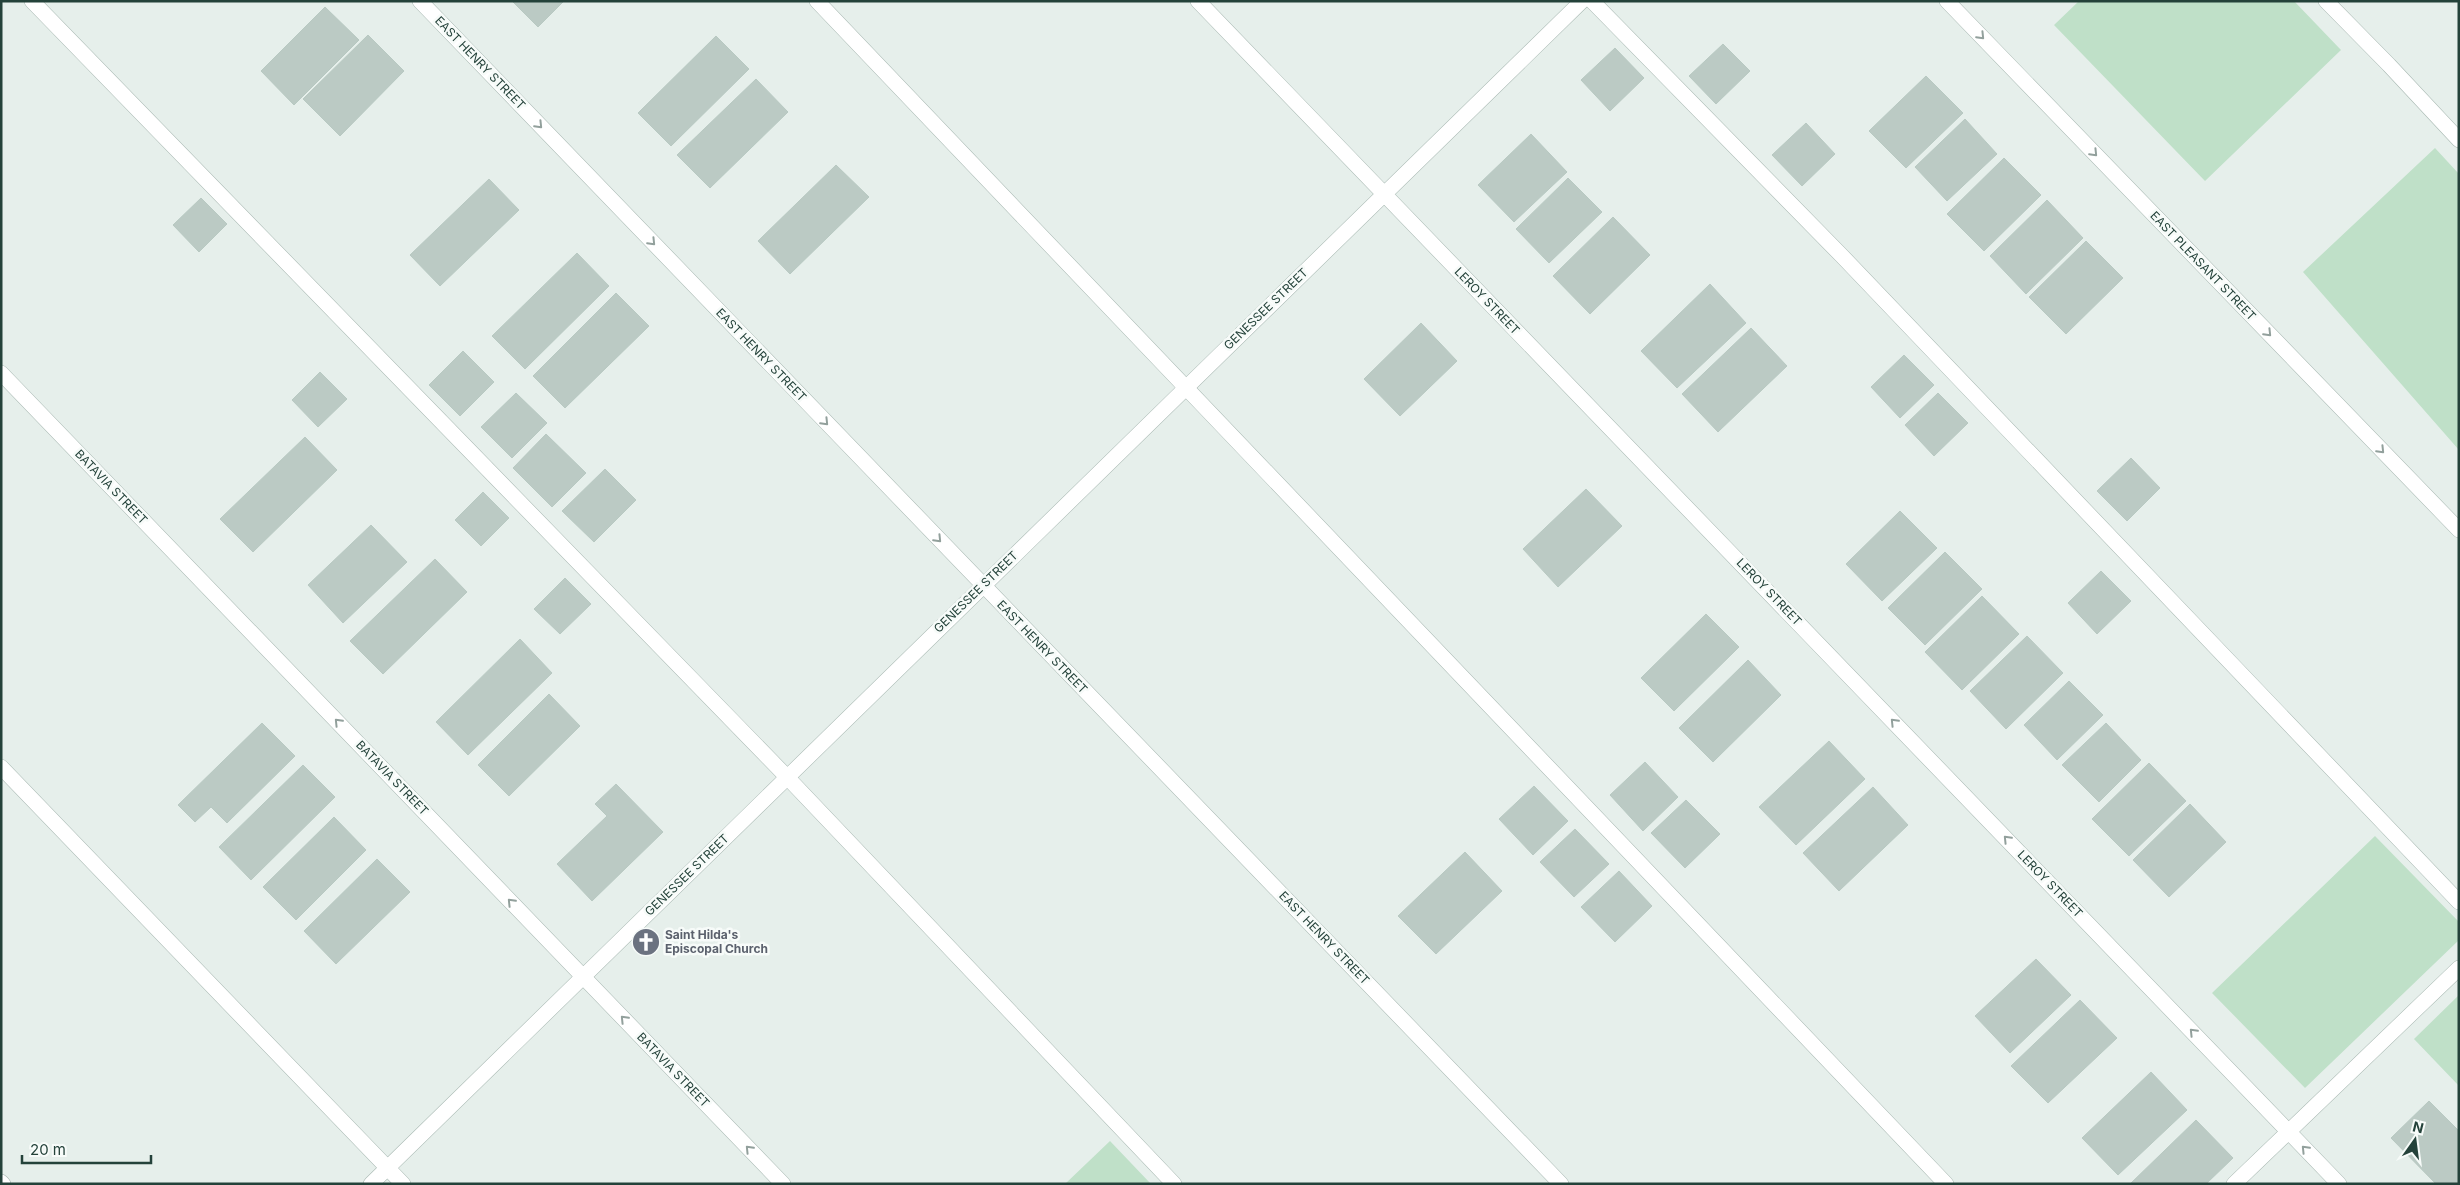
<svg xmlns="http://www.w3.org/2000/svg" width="2460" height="1185" viewBox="0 0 2460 1185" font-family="Inter,sans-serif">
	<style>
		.green { fill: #bfe0c8 }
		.building { fill: #bbcac4; stroke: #b8c9c2 }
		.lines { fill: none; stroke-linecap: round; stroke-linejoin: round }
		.service-casing { stroke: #a8b8b2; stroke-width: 16 }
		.minor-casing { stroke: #a8b8b2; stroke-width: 16 }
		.service { stroke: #fff; stroke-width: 15 }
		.minor { stroke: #fff; stroke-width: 15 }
		.oneway { stroke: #92a09c }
		.labels { text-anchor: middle; stroke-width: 5; stroke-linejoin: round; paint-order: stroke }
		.street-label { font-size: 12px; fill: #24423a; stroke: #f7fbf9 }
		.worship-label { font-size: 12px; font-weight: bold; fill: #5b616d; stroke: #f7fbf9; text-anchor: start }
	</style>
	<rect width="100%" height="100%" fill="#e6efeb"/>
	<!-- green -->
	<path class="green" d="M2079,1H2294L2341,50L2205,181L2054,25Z
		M2435,148L2459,174V450L2303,272Z
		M2375,836L2459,922V940L2305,1088L2212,993Z
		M2459,995V1086L2414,1039Z
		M1110,1141L1151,1184H1065Z"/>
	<!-- building -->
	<path class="building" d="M512,1H564L538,27Z
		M325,7L359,40L294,105L261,71Z
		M368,35L404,71L340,136L303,99Z
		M716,36L749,69L671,146L638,113Z
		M1723,44L1750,71L1716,104L1689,76Z
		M1615,48L1644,78L1610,111L1581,80Z
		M1926,76L1963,113L1906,168L1869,131Z
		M756,79L788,112L710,188L677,155Z
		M1965,119L1997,154L1947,201L1915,167Z
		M1806,123L1835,154L1802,186L1772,155Z
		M1531,134L1567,172L1514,222L1478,185Z
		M2004,158L2041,195L1984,251L1947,214Z
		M836,165L869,197L790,274L758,241Z
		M1568,178L1602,212L1549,263L1516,229Z
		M489,179L519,210L440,286L410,255Z
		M201,198L227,224L199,252L173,225Z
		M2047,200L2083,238L2026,294L1990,256Z
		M1613,217L1650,255L1590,314L1553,276Z
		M2086,241L2123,278L2066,334L2029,297Z
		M577,253L609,286L525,369L492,336Z
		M1710,284L1746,323L1677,388L1641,351Z
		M616,293L649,326L565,408L533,376Z
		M1421,323L1457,361L1400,416L1364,379Z
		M1751,328L1787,366L1718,432L1682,394Z
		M463,351L494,382L460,416L429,385Z
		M1904,355L1934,385L1900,418L1871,387Z
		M320,372L347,399L318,427L292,400Z
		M516,393L547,423L512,458L481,427Z
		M1938,393L1968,423L1934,456L1905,425Z
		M546,434L586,473L552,507L513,468Z
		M305,437L337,470L253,552L220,519Z
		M2131,458L2160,488L2127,521L2097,491Z
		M605,469L636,500L594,542L562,511Z
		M1586,489L1622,526L1558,587L1523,549Z
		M483,492L509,518L481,546L455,520Z
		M1900,511L1937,548L1882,601L1846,564Z
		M371,525L407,562L343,623L308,585Z
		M1945,552L1982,589L1925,645L1888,608Z
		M435,559L467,592L383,674L350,641Z
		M2101,571L2131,601L2097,634L2068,603Z
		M565,578L591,604L560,634L534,609Z
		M1982,596L2019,634L1962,690L1925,652Z
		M1706,614L1739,647L1674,711L1641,678Z
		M2027,636L2063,673L2006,729L1970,691Z
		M520,639L552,673L468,755L436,722Z
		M1748,660L1781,695L1713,762L1679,728Z
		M2069,681L2103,715L2057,760L2024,725Z
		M549,694L580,726L509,796L478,765Z
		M262,723L295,756L227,823L211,807L195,822L178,805Z
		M2106,723L2141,760L2099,802L2062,765Z
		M1829,741L1865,779L1796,845L1759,807Z
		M1645,762L1678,797L1643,831L1610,795Z
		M2149,763L2186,801L2129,856L2092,819Z
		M303,765L335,797L251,880L219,847Z
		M616,784L663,832L592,901L557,864L607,816L595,804Z
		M1534,786L1568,821L1533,855L1499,819Z
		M1873,787L1908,825L1839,891L1803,853Z
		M1686,800L1720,834L1685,868L1651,833Z
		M2190,804L2226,842L2169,897L2133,860Z
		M334,817L366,850L296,920L263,887Z
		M1575,829L1609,864L1574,897L1540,862Z
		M1465,852L1502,891L1436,954L1398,916Z
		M377,859L410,892L336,964L304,931Z
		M1619,871L1652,906L1615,942L1581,907Z
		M2036,959L2071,995L2010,1053L1975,1016Z
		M2080,1000L2117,1038L2048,1103L2011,1066Z
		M2151,1072L2187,1110L2118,1175L2082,1138Z
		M2429,1101L2459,1131V1184H2436L2391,1138Z
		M2196,1120L2233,1158L2206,1184H2130Z"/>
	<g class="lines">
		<defs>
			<path id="service" d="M32,1L787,777L1174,1184
				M817,1L1946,1184
				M1592,1L1842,256L2459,902
				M2326,1L2389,65L2459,140
				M1,767L403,1184
				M2234,1184L2459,968"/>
			<path id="minor" d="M420,1L1561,1184
				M1198,1L2339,1184
				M1947,1L2459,530
				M1,373L783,1184
				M1,1182L3,1184
				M371,1184L1582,1"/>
		</defs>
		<!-- service casing -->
		<use href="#service" class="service-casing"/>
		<!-- minor casing -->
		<use href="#minor" class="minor-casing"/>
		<!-- service -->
		<use href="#service" class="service"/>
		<!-- minor -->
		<use href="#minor" class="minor"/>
	</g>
	<!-- one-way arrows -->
	<defs><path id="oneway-chevron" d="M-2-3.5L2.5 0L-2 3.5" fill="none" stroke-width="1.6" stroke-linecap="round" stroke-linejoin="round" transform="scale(1.25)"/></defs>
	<g class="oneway">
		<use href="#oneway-chevron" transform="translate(1981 36) rotate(46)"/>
		<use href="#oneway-chevron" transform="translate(539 125) rotate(46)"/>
		<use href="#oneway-chevron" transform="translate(2094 153) rotate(46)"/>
		<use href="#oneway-chevron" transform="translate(652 242) rotate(46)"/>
		<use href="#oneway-chevron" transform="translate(2268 333) rotate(46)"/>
		<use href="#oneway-chevron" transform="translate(825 422) rotate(46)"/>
		<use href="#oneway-chevron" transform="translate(2381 450) rotate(46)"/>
		<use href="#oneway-chevron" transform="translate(938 539) rotate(46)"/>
		<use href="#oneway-chevron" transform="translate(338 722) rotate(-134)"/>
		<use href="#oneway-chevron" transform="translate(1894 722) rotate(-134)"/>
		<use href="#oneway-chevron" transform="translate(2007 839) rotate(-134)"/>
		<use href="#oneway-chevron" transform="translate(511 902) rotate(-134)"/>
		<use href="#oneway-chevron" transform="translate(624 1019) rotate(-134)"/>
		<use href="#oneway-chevron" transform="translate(2193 1032) rotate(-134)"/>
		<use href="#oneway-chevron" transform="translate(749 1149) rotate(-134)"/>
		<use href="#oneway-chevron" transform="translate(2305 1149) rotate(-134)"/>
	</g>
	<!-- icons -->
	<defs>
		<symbol id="church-disc" viewBox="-11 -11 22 22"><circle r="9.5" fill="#6b7280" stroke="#f7fbf9"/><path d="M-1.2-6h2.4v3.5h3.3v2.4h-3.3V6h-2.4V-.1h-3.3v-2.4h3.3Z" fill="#fff"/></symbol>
	</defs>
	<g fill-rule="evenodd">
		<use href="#church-disc" x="630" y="926" width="32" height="32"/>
	</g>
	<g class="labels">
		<!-- street labels -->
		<g class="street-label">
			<text transform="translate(480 63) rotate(46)" y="4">EAST HENRY STREET</text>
			<text transform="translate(2203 266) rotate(46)" y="4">EAST PLEASANT STREET</text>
			<text transform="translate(1487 301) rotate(46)" y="4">LEROY STREET</text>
			<text transform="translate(1266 309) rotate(-44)" y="4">GENESSEE STREET</text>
			<text transform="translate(761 355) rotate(46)" y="4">EAST HENRY STREET</text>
			<text transform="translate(111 487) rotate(46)" y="4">BATAVIA STREET</text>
			<text transform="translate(976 592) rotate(-44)" y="4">GENESSEE STREET</text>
			<text transform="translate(1769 592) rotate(46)" y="4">LEROY STREET</text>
			<text transform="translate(1042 647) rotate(46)" y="4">EAST HENRY STREET</text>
			<text transform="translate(392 778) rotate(46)" y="4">BATAVIA STREET</text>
			<text transform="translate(687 875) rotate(-44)" y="4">GENESSEE STREET</text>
			<text transform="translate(2050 884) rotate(46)" y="4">LEROY STREET</text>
			<text transform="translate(1324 938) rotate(46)" y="4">EAST HENRY STREET</text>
			<text transform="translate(673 1070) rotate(46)" y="4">BATAVIA STREET</text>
		</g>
		<!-- worship labels -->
		<g class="worship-label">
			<text x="665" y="939">Saint Hilda's<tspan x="665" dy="14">Episcopal Church</tspan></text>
		</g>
	</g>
	<!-- border -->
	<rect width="2460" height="1185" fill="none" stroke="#24423a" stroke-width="5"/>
	<!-- north arrow -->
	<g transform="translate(2415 1140) rotate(14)" stroke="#f7fbf9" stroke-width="4" paint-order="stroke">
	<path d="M0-4L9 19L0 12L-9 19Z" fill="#24423a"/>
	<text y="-8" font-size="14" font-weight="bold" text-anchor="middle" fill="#24423a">N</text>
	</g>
	<!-- scale -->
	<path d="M22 1155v8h129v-8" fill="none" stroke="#24423a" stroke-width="2.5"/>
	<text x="30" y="1155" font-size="15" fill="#24423a" stroke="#f7fbf9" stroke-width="4" paint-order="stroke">20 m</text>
</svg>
